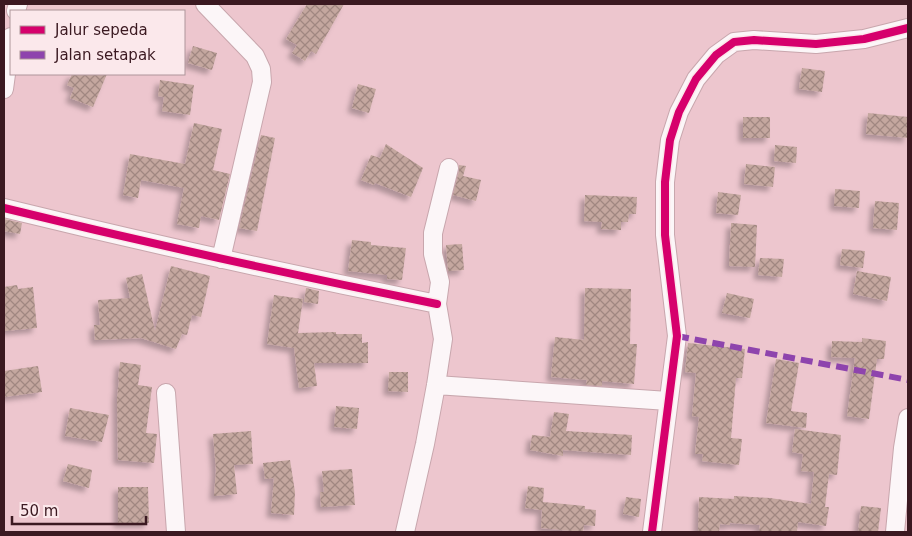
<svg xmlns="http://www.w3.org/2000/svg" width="912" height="536" viewBox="0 0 912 536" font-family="'DejaVu Sans',sans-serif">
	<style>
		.building { fill: url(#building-cross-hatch); filter: url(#shadow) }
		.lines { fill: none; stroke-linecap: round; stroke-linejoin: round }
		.minor-casing { stroke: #c8a6ad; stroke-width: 20 }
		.minor { stroke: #fcf6f8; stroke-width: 18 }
		.quiet { stroke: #8e44ad; stroke-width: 6; stroke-dasharray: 12 6; stroke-linecap: butt }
		.cycleway-casing { stroke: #fbe8eb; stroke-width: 11 }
		.cycleway { stroke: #d6006c; stroke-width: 8 }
	</style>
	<defs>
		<pattern id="building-cross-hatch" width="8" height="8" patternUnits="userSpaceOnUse" patternTransform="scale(1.25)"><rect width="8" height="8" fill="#c4a79f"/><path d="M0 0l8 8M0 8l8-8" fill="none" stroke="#a08781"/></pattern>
		<filter id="shadow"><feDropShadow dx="-4.5" dy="4.5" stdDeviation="2.5" flood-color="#0004"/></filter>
	</defs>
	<rect width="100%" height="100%" fill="#edc6ce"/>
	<!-- building -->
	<path class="building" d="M307,4H344L316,54L311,51L305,61L292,53L297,45L286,39Z
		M193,46L217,53L212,70L188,63Z
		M802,68L825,71L822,92L799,89Z
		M72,74H107L93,107L70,98L74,88L67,85Z
		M160,80L194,85L190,115L162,111L164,97L158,96Z
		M358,84L376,89L369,113L352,108Z
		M868,113L908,117V138L866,134Z
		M743,117H770V138H743Z
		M194,123L222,129L213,170L230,174L219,220L201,216L199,228L177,224L184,188L141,180L138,198L123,195L130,154L185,164Z
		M261,135L275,138L257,231L239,228Z
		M386,144L423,168L411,197L375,183L374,185L361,180L371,155L380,158Z
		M775,145L797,147L796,163L774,161Z
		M746,164L775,167L773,187L744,184Z
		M459,165L466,166L463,176L481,180L476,201L453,195L459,171Z
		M835,189L860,191L859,208L834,206Z
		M718,192L741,195L738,215L716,213Z
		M585,195L637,197L636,214H629L628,222H621V230L601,229L602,222L584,221Z
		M875,201L899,203L897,230L873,228Z
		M4,219L22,223L20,234L4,231Z
		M731,223L757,225L755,267L729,266Z
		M352,240L371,242V245L406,248L402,280L387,279V275L348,271Z
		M462,244L464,270L448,271L446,245Z
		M842,249L865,251L863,268L840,265Z
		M760,258L784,259L782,277L758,275Z
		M171,266L210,276L201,317L192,315L187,335L182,334L176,349L141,338L95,340L94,325H100L98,300L130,298L126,278L142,274L155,331Z
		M857,271L891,277L887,301L853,294Z
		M17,285L18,289L33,287L37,328L4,331V287Z
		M306,288L319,291L318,304L304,302Z
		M585,288L631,289L630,344H637L634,384L602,381V386L586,385L587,380L551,377L555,337L584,340Z
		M727,293L754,299L750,318L722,313Z
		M274,295L303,299L298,333L336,332V334H362V343L368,342V363H314L317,386L299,388L294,348L267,344Z
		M862,338L886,341L884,359H877L869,419L847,416L855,358L831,357L832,341L862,342Z
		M688,343L745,349L742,378H736L731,438L742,439L739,465L702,461L703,454H695L699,417L692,416L696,373L685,372Z
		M776,359L799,363L791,411L807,413L806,428L766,423Z
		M120,362L141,365L138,385L152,387L146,433L157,434L154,463L118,460L117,398L119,380H118Z
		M38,366L42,392L4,397V371Z
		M389,372H408V392L388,391Z
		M336,406L359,408L357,429L334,427Z
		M70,408L109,415L102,442L65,436Z
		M554,412L569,414L566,431L632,435L631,455L563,450V456L530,450L532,435L550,437Z
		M795,429L841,435L837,475L829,474L825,507H829L826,526L798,522L797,532H759L760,525L730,523V525L720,524L719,532H698L699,497L734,499V496L770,498L811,504L814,472L801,471L803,454L792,452Z
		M251,431L253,464L234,465L237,494L214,496L216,470L213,434Z
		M290,460L295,492L294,515L271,513L274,478L265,479L263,463Z
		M68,464L92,470L89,488L63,481Z
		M352,469L355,505L321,507L320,492H324L322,471Z
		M528,486L544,488L543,502L585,506V509L596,510L595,526L584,525L583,532L541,528L542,510L525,508Z
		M118,487H148L149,523H118Z
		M626,497L641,499L639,517L623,514Z
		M861,506L881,508L878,532H858Z"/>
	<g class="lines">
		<defs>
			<path id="minor" d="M205,4L255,56L261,69L262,82L221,259
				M16,11L18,4
				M4,89L11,37
				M4,208C147,243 292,275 437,304
				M436,385L668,401
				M166,393L176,532
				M405,532L425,444L436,385L443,339L437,304L440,282L433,254V233L449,168
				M652,532L677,336L665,235V182L670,140L679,112L696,79L716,55L734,42L754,40L816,44L864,39L908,28
				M895,532L903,448L908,418"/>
		</defs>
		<!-- minor casing -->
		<use href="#minor" class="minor-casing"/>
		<!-- minor -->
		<use href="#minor" class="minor"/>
		<!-- quiet -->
		<path class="quiet" d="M677,336L908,380"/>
		<defs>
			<path id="cycleway" d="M4,208C147,243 292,275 437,304
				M652,532L677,336L665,235V182L670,140L679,112L696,79L716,55L734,42L754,40L816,44L864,39L908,28"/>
		</defs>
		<!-- cycleway casing -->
		<use href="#cycleway" class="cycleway-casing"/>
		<!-- cycleway -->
		<use href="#cycleway" class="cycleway"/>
	</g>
	<!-- border -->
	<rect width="912" height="536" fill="none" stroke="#3b1921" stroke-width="10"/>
	<!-- legend -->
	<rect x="10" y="10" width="175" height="65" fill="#fbe8eb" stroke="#ae959a"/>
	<rect x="20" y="26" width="25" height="8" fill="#d6006c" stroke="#ae959a"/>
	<text x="55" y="35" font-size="15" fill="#3b1921">Jalur sepeda</text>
	<rect x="20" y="51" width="25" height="8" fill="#8e44ad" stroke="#ae959a"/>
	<text x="55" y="60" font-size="15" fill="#3b1921">Jalan setapak</text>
	<!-- scale -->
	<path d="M12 516v8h134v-8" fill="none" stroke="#3b1921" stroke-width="2.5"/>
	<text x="20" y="516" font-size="15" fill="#3b1921" stroke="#fbe8eb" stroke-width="4" paint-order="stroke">50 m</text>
</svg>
